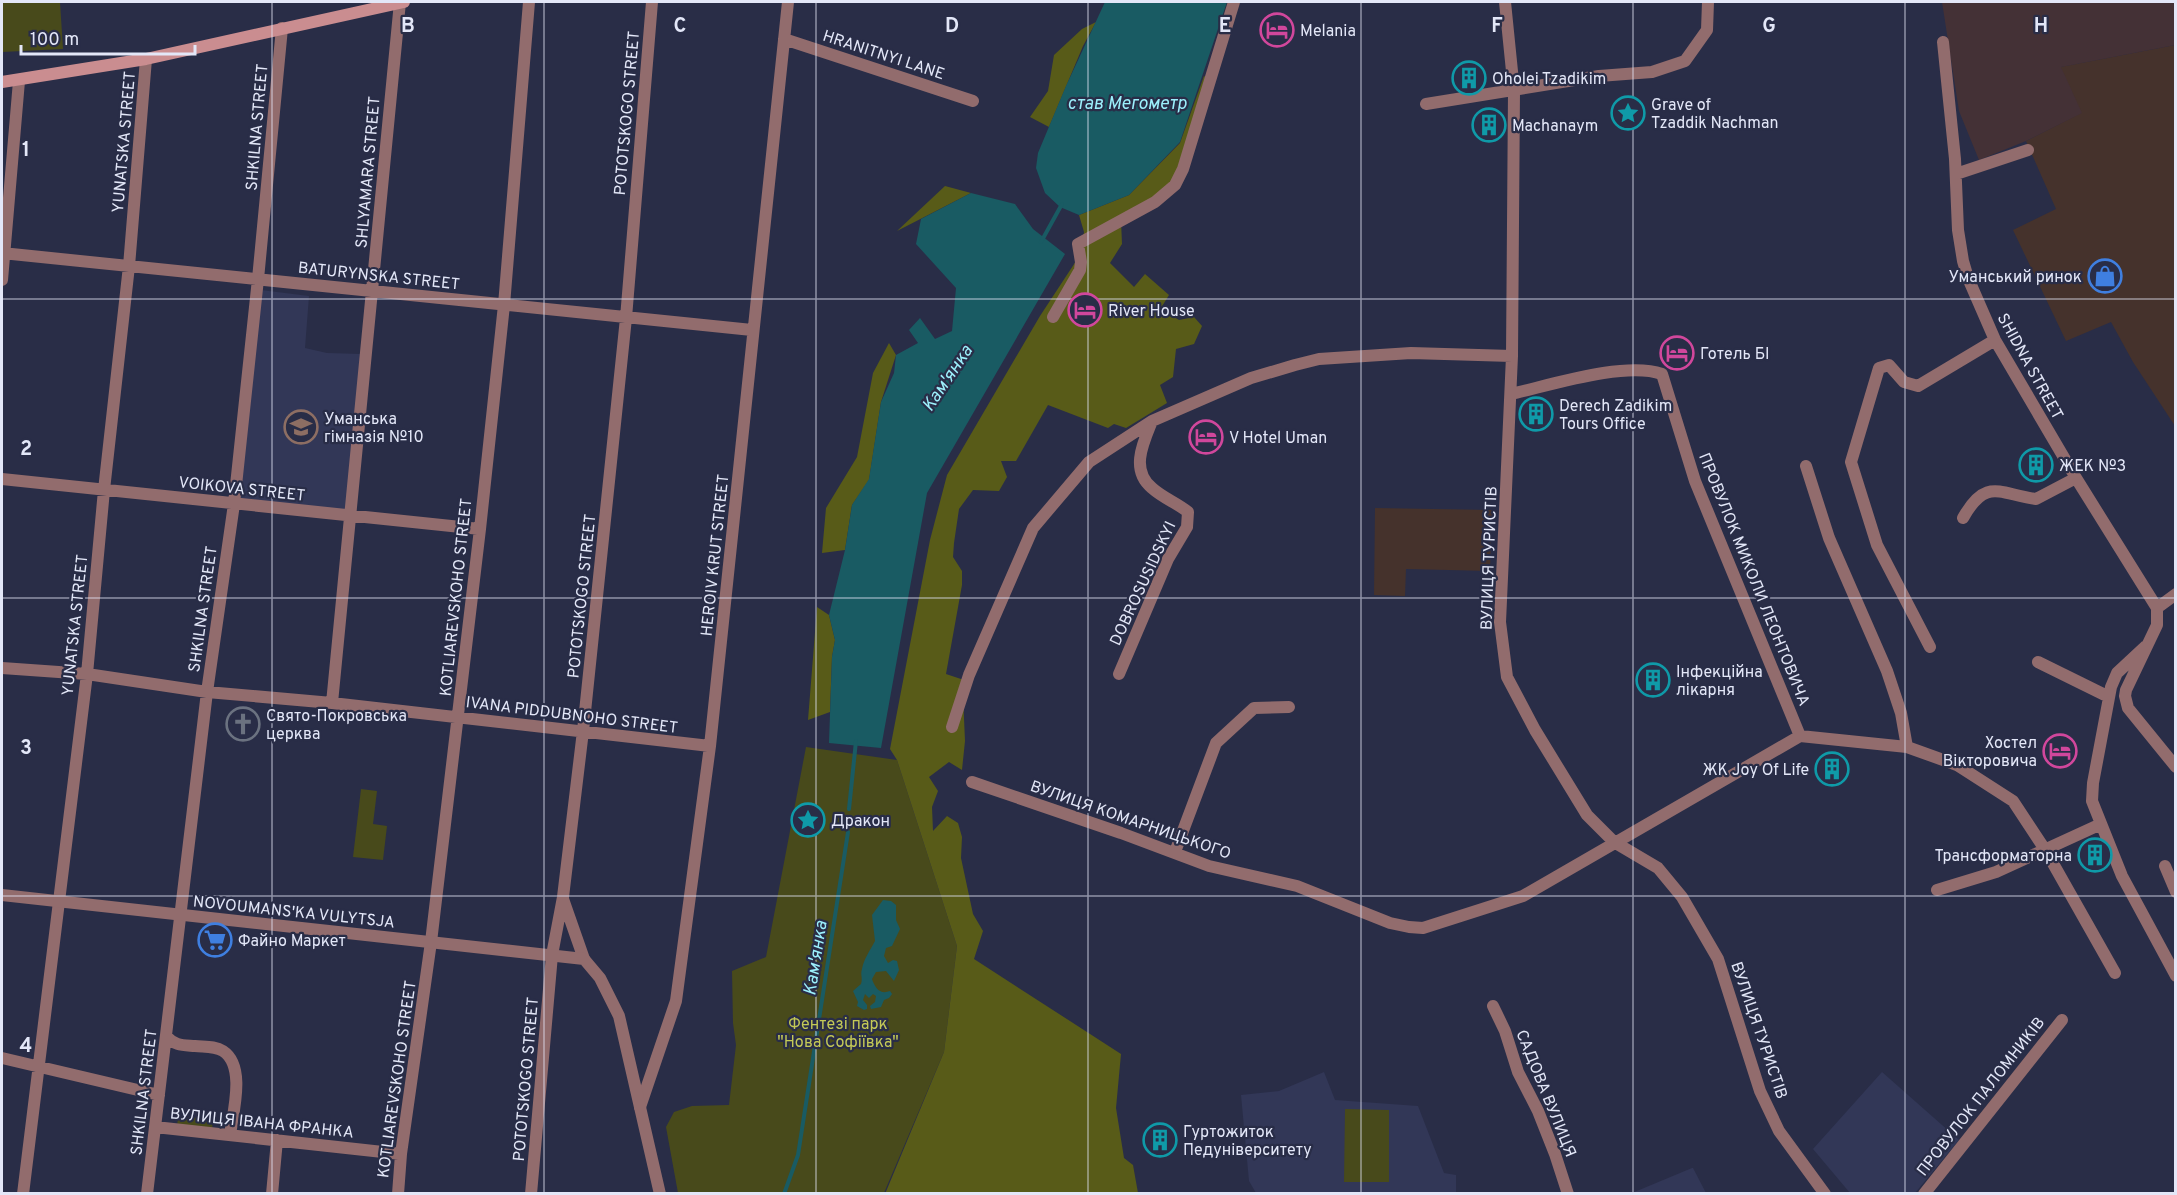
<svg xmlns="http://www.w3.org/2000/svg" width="2177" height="1195" viewBox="0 0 2177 1195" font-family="Overpass,sans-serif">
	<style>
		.commercial { fill: #45322c }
		.industrial { fill: #443136 }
		.built { fill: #323757 }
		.green { fill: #484a1b }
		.forest { fill: #585b18 }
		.water { fill: #195b63 }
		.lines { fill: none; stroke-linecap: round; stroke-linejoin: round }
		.stream { stroke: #195b63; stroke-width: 4 }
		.minor { stroke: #926c6d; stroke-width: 12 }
		.tertiary { stroke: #926c6d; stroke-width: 12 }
		.secondary { stroke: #ca8d90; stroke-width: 12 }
		.grid { fill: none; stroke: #e3e7f8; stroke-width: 1.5; stroke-opacity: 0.55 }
		.labels { text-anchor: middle; stroke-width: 4.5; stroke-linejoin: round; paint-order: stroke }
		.poi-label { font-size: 16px; fill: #e3e7f8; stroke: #292d47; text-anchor: start }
		.street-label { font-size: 16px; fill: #e3e7f8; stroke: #292d47 }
		.park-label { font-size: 16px; fill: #c4c956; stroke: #292d47 }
		.water-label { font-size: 18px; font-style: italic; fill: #9cf0fc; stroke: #292d47 }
		.grid-label { font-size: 20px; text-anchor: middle; font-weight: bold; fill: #e3e7f8; stroke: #292d47; stroke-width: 4.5; stroke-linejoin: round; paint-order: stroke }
	</style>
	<rect width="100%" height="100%" fill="#292d47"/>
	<!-- commercial -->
	<path class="commercial" d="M2175,45V426L2133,362L2111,322L2066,341L2013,230L2056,209L2026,141L2081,113L2060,67Z
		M1375,508L1492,510L1490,571L1406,569L1405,596L1374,595Z"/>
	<!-- industrial -->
	<path class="industrial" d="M1942,2H2175V45L2061,67L2082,113L2026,141L1979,160L1959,111Z"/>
	<!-- built -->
	<path class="built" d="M261,290L309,296L305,348L327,353L361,354L347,510L238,499Z
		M1324,1072L1335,1100L1418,1106L1444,1173L1456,1175V1193H1256L1249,1181L1241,1095L1279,1091Z
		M1882,1072L1959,1140L1915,1193H1850L1813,1149Z
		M1693,1168L1706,1193H1632L1692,1168Z"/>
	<!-- green -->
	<path class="green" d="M2,2H60L63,49L2,52Z
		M806,747L897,760L957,946L944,1052L884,1193H678L666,1127L674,1112L692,1106L729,1105L736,1045L733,1023L732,971L766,957Z
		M361,789L377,791L373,824L387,826L383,860L353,857Z
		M1345,1109L1389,1110V1182H1344Z
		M178,1116L213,1119L212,1131L177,1128Z"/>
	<!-- forest -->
	<path class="forest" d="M1096,22L1083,46L1049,127L1030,117L1048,91L1054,55L1082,29Z
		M1204,76L1211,80L1175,185L1121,220L1122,244L1110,263L1134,287L1145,274L1169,295L1161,308L1179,320L1194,317L1202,326L1194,344L1176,349L1173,377L1160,385L1167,403L1126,428L1114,424L1108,428L1048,405L1016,461H1001L1007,477L999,491L973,490L959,509L954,543L953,557L962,571V585L946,674L967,681L963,695L965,741L962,770L949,762L929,777L938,791L932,807L933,831L947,816L958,823L962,837L961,858L973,914L983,931L974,959L1121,1054L1116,1108L1124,1158L1133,1165L1138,1193L885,1194L944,1052L957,946L897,760L890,749L930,540L947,475L1040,316L1080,255L1084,232L1079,215L1129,195L1180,143Z
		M945,186L971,193L897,231Z
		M889,343L896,355L881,402L869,480L852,505L845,550L822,553L826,508L857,457L873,373Z
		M817,607L829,615L835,640L832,657L830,712L808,720Z"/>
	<!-- water -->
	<path class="water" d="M1105,2H1227L1180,142L1129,195L1079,215L1060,207L1045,193L1036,168L1038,153L1066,86Z
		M971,193L1015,204L1033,229L1065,254L927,493L881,748L829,743L832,657L835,640L829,615L845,550L852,505L869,479L881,402L894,373L896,355L918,343L909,330L920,318L935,339L952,331L956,288L916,244L921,219Z
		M883,900L891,901L896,905V920L900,929L892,946L886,948L884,956L888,963L893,960L897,961L899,970L894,981L886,971L876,972L872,979C875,988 880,995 890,991L892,994L889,998L884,1000L881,1007L871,1009L870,1006L875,1002L876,996L873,994L869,998L865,994L863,1000L867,1005V1009L864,1010L857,1006L858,1002L853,991L861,984C863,977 860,975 862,969C864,958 870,951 875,941L872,915Z"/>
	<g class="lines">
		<!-- stream -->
		<path class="stream" d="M1041,242L1062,204
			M849,809L856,741
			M784,1194L798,1155L848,832"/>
		<!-- minor -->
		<path class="minor" d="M1505,2L1514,91L1512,356L1500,622L1507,677L1535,730L1587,815L1614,842L1658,868L1682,897L1718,959L1760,1091L1779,1131L1825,1194
			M784,39L973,101
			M1943,42L1955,159L1958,230L1963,261L1968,278L1995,340L2076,478L2157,608
			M1426,104L1599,76L1652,72L1685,61L1707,30L1708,2
			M1956,174L2028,150
			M2,253L752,330
			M2,280L19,81
			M1053,317L1080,270L1081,262L1078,244L1155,202L1175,185L1183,169L1234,2
			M1511,394C1551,385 1625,361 1662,374L1695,481L1800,736
			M1806,466L1829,538L1887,671L1901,713L1907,747
			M2,479L480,529
			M1963,518C1986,477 1999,494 2036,499L2076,478
			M2176,594L2157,608V625L2126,690L2125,696L2128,708L2176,767
			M2146,646L2117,673L2111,687L2093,783L2092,801L2122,876L2176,976
			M1930,647L1877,545L1851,462L1879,368L1889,365L1904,382L1918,386L1995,340
			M2038,662L2109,697
			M2,668L87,674L207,692L332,703L710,746
			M1119,674L1168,559L1187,527L1188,512C1177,503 1163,498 1152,488C1130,470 1143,443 1152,421
			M332,703L400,2
			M952,727L969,675L1033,528L1089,462L1152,421L1251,378L1295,365L1319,359L1411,353L1512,356
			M1800,736L1907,747L1957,765L2013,801L2046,851L2115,973
			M972,782L1121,833L1209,866L1297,886L1390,923L1409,927L1423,928L1523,896L1800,736
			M1175,852L1216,743L1254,708L1289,707
			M2165,866L2176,892
			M1937,890L1996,872L2101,824
			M563,899L584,959
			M1493,1006L1505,1031L1518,1072L1538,1111L1555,1154L1568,1194
			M166,1036C175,1046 183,1045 195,1046C205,1047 215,1046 223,1051C246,1066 233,1112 230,1135
			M2,1058L159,1095
			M640,1107L676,1001L710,746L788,2
			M155,1127L401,1154
			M23,1194L87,674L104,490L129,266L146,59
			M147,1194L207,692L234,504L258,279L282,28
			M272,1194L277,1140
			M398,1194L401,1154L431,942L480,529L504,305L529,2
			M531,1194L552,955L563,897L583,731L626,318L652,2
			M1924,1194L2062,1020"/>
		<!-- tertiary -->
		<path class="tertiary" d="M2,895L584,959L600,978L619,1016L660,1194"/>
		<!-- secondary -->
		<path class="secondary" d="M2,82L146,59L404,2"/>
	</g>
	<!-- grid -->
	<path class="grid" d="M272,2V1194M544,2V1194M816,2V1194M1088,2V1194M1361,2V1194M1633,2V1194M1905,2V1194M2,299H2176M2,598H2176M2,896H2176"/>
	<!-- icons -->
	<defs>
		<symbol id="hotel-ring" viewBox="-11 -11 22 22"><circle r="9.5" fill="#292d47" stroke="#d1479c" stroke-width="1.5"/><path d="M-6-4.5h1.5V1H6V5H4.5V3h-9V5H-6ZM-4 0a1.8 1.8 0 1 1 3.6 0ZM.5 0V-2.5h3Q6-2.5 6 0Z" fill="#d1479c"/></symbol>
		<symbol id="building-ring" viewBox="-11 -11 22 22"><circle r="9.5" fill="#292d47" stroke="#0f9aa8" stroke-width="1.5"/><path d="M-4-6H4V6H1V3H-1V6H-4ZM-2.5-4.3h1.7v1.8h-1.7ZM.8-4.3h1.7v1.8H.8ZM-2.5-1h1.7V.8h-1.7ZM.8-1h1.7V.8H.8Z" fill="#0f9aa8"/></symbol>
		<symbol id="sight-ring" viewBox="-11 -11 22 22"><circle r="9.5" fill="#292d47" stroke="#0f9aa8" stroke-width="1.5"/><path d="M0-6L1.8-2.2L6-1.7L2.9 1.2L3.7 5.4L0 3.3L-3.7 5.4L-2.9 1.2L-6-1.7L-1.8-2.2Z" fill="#0f9aa8"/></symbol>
		<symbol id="shop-ring" viewBox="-11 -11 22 22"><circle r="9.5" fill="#292d47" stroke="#3f7fe0" stroke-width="1.5"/><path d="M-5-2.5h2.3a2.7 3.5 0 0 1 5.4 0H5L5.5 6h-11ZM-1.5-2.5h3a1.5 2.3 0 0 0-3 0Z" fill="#3f7fe0"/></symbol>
		<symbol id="school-ring" viewBox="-11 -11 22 22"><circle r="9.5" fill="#292d47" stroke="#8d6e63" stroke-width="1.5"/><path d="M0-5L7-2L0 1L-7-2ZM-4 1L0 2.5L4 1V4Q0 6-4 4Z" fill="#8d6e63"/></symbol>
		<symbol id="church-ring" viewBox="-11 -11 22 22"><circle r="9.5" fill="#292d47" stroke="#6b7280" stroke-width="1.5"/><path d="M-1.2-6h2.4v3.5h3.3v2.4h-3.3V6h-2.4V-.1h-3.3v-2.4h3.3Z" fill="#6b7280"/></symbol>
		<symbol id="supermarket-ring" viewBox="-11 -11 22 22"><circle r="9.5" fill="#292d47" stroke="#3f7fe0" stroke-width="1.5"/><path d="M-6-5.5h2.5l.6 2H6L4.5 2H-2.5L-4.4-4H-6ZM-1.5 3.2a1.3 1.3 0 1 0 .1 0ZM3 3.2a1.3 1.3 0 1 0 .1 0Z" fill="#3f7fe0"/></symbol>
	</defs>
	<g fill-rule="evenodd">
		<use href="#hotel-ring" x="1258" y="11" width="38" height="38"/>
		<use href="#building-ring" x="1450" y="59" width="38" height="38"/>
		<use href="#sight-ring" x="1609" y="94" width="38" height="38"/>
		<use href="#building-ring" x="1470" y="106" width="38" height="38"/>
		<use href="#shop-ring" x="2086" y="257" width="38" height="38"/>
		<use href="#hotel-ring" x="1066" y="291" width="38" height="38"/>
		<use href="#hotel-ring" x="1658" y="334" width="38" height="38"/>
		<use href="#building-ring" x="1517" y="395" width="38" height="38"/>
		<use href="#school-ring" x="282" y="408" width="38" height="38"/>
		<use href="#hotel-ring" x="1187" y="418" width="38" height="38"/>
		<use href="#building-ring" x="2017" y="446" width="38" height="38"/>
		<use href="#building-ring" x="1634" y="661" width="38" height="38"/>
		<use href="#church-ring" x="224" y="705" width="38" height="38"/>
		<use href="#hotel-ring" x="2041" y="732" width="38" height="38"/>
		<use href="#building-ring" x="1813" y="750" width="38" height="38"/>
		<use href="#sight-ring" x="789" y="801" width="38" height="38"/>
		<use href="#building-ring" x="2076" y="836" width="38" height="38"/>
		<use href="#supermarket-ring" x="196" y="921" width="38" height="38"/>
		<use href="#building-ring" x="1141" y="1121" width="38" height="38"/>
	</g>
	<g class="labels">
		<!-- poi labels -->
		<g class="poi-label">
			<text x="1300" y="36">Melania</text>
			<text x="1492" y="84">Oholei Tzadikim</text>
			<text x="1651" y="110">Grave of<tspan x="1651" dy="18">Tzaddik Nachman</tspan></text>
			<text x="1512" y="131">Machanaym</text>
			<text x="2082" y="282" text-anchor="end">Уманський ринок</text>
			<text x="1108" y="316">River House</text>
			<text x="1700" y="359">Готель БІ</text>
			<text x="1559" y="411">Derech Zadikim<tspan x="1559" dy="18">Tours Office</tspan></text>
			<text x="324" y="424">Уманська<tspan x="324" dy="18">гімназія №10</tspan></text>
			<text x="1229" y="443">V Hotel Uman</text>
			<text x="2059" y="471">ЖЕК №3</text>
			<text x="1676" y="677">Інфекційна<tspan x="1676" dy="18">лікарня</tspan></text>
			<text x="266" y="721">Свято-Покровська<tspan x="266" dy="18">церква</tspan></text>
			<text x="2037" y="748" text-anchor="end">Хостел<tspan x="2037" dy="18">Вікторовича</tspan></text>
			<text x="1809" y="775" text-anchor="end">ЖК Joy Of Life</text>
			<text x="831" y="826">Дракон</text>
			<text x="2072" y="861" text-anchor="end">Трансформаторна</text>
			<text x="238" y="946">Файно Маркет</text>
			<text x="1183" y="1137">Гуртожиток<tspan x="1183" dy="18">Педуніверситету</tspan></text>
		</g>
		<!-- street labels -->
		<g class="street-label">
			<text transform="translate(884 54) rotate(18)" y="6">HRANITNYI LANE</text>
			<text transform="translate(626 113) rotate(-85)" y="6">POTOTSKOGO STREET</text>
			<text transform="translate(256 127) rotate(-85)" y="6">SHKILNA STREET</text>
			<text transform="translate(123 142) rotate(-85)" y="6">YUNATSKA STREET</text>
			<text transform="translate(367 172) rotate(-85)" y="6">SHLYAMARA STREET</text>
			<text transform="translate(379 275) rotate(6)" y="6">BATURYNSKA STREET</text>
			<text transform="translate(2031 366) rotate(61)" y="6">SHIDNA STREET</text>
			<text transform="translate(242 488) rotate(6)" y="6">VOIKOVA STREET</text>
			<text transform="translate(714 555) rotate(-84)" y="6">HEROIV KRUT STREET</text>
			<text transform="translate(1488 558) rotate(-88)" y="6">ВУЛИЦЯ ТУРИСТІВ</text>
			<text transform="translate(1755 579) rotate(68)" y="6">ПРОВУЛОК МИКОЛИ ЛЕОНТОВИЧА</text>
			<text transform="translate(1142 583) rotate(-65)" y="6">DOBROSUSIDSKYI</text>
			<text transform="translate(581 596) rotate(-84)" y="6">POTOTSKOGO STREET</text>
			<text transform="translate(455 597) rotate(-84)" y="6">KOTLIAREVSKOHO STREET</text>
			<text transform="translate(202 609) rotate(-82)" y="6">SHKILNA STREET</text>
			<text transform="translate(74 625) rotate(-84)" y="6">YUNATSKA STREET</text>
			<text transform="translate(572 714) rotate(7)" y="6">IVANA PIDDUBNOHO STREET</text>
			<text transform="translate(1131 819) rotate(19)" y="6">ВУЛИЦЯ КОМАРНИЦЬКОГО</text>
			<text transform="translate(294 911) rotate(6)" y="6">NOVOUMANS'KA VULYTSJA</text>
			<text transform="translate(1760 1030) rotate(71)" y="6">ВУЛИЦЯ ТУРИСТІВ</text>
			<text transform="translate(396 1079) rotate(-82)" y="6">KOTLIAREVSKOHO STREET</text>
			<text transform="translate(525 1079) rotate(-85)" y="6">POTOTSKOGO STREET</text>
			<text transform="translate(143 1092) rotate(-83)" y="6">SHKILNA STREET</text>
			<text transform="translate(1547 1093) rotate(68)" y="6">САДОВА ВУЛИЦЯ</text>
			<text transform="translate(1980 1096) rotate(-52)" y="6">ПРОВУЛОК ПАЛОМНИКІВ</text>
			<text transform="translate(262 1122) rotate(6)" y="6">ВУЛИЦЯ ІВАНА ФРАНКА</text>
		</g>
		<!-- park labels -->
		<g class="park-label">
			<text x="838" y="1029">Фентезі парк<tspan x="838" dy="18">"Нова Софіївка"</tspan></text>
		</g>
		<!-- water labels -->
		<g class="water-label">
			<text x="1127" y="109">став Мегометр</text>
			<text transform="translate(947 378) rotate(-56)" y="6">Кам'янка</text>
			<text transform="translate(815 958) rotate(-81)" y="6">Кам'янка</text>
		</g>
	</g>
	<g class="grid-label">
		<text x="408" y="32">B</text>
		<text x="680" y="32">C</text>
		<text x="952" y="32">D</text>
		<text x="1225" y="32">E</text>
		<text x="1497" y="32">F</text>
		<text x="1769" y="32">G</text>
		<text x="2041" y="32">H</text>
		<text x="26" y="156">1</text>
		<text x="26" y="455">2</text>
		<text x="26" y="754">3</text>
		<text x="26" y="1052">4</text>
	</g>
	<!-- border -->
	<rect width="2177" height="1195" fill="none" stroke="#e3e7f8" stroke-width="6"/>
	<!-- scale -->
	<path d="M21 45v9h174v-9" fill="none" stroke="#e3e7f8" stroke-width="3"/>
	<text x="30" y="45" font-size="18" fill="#e3e7f8" stroke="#292d47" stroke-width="4.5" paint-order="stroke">100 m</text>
</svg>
